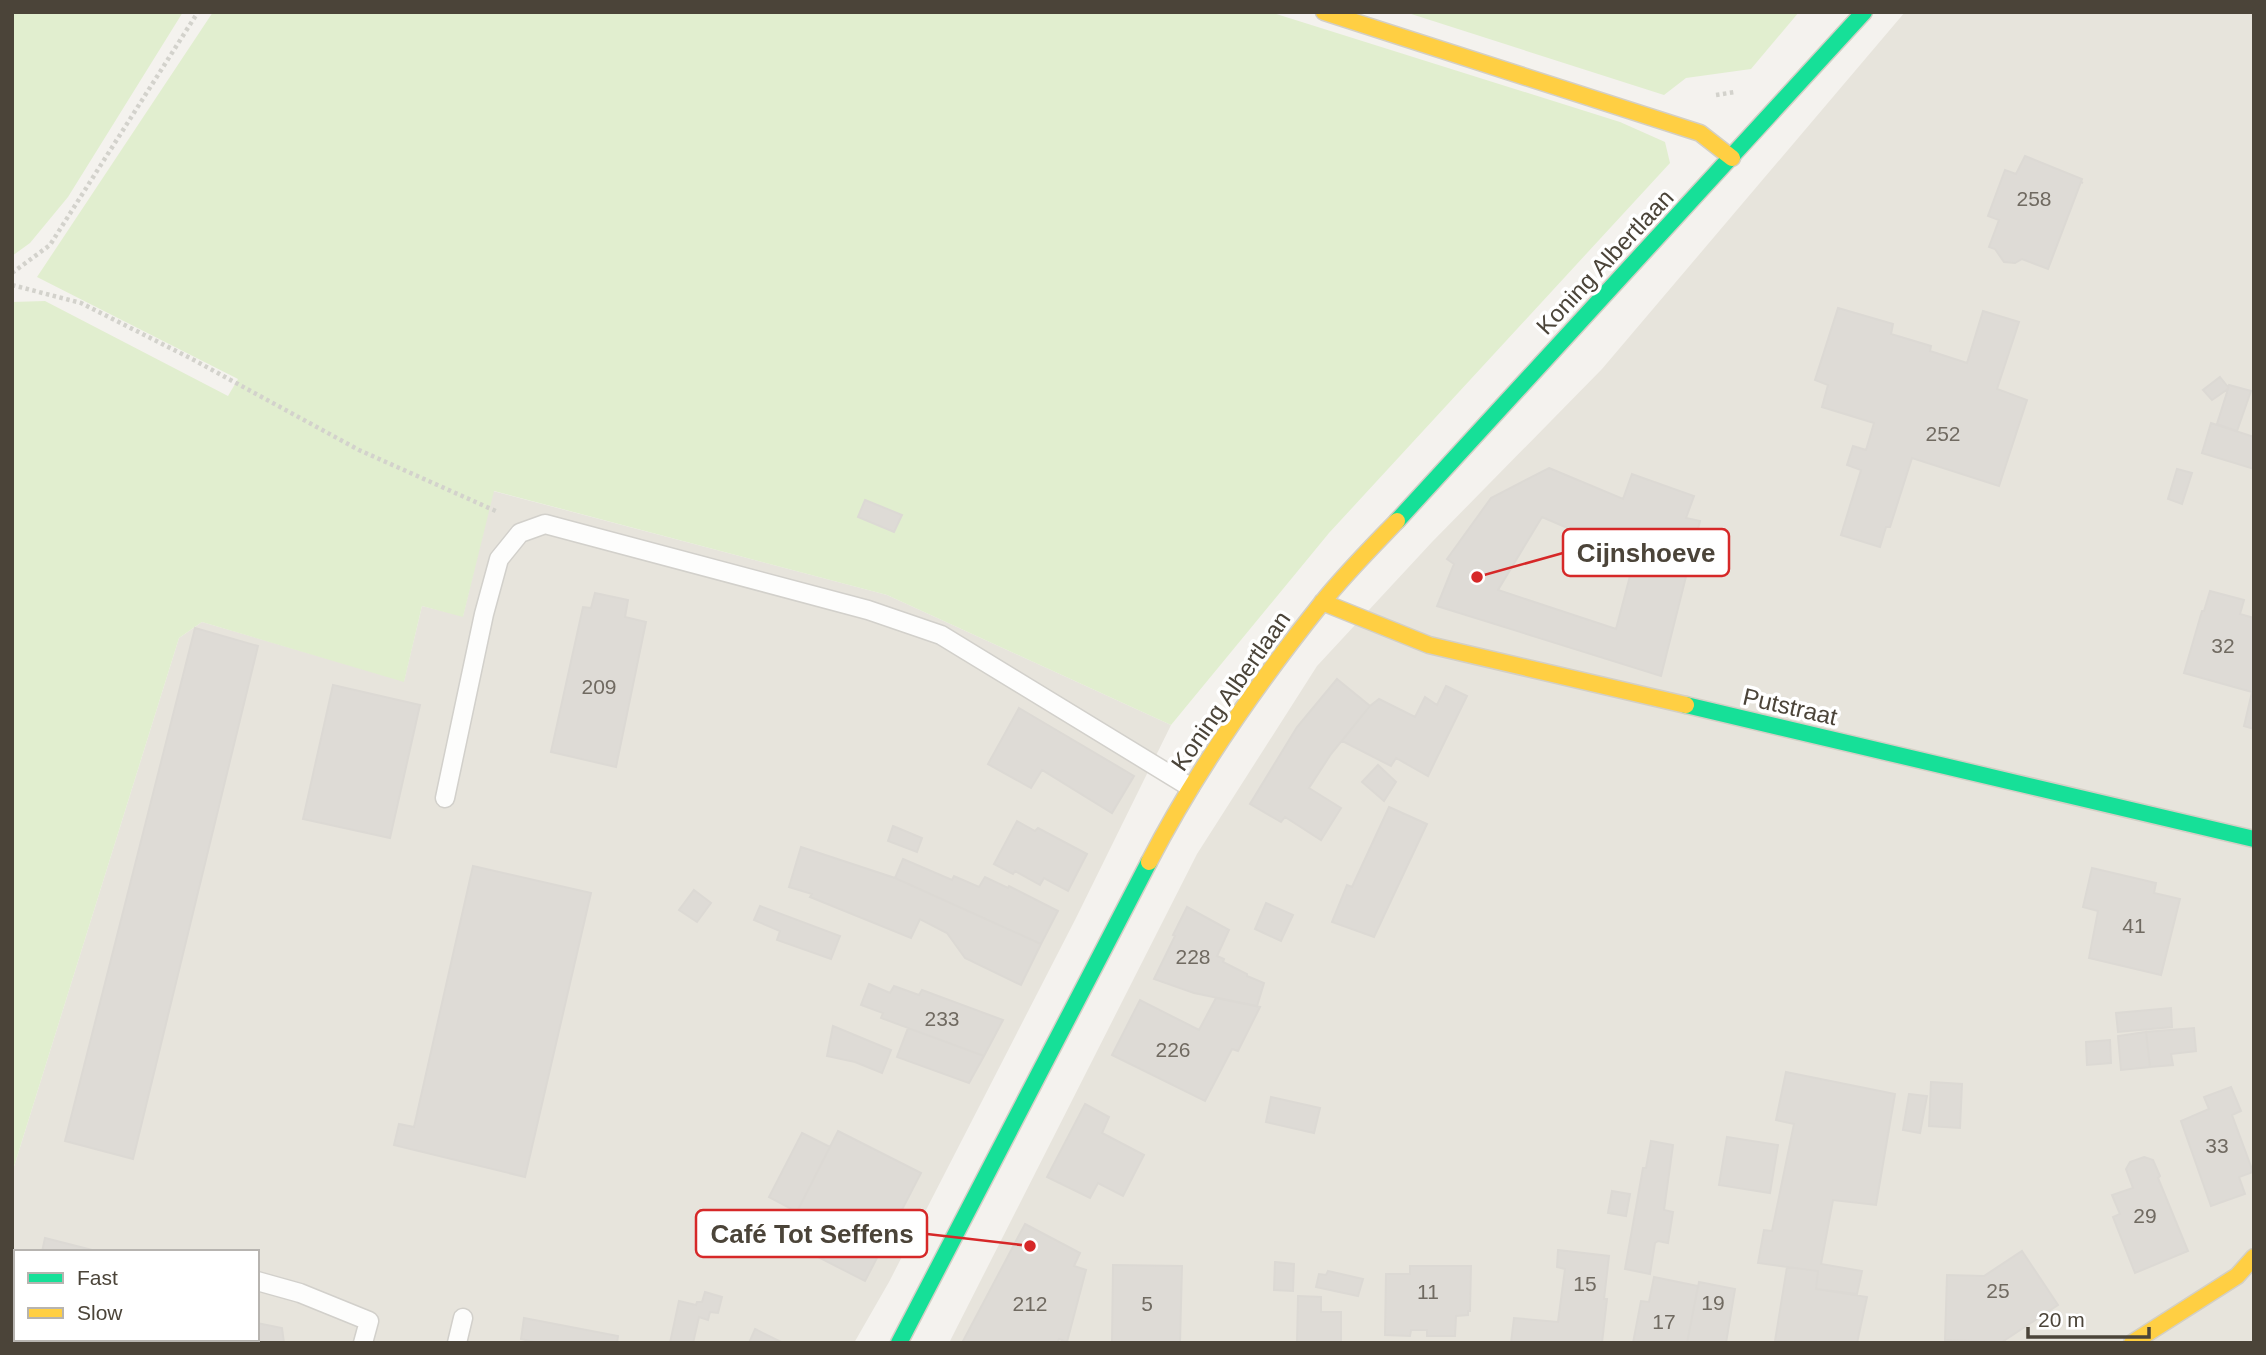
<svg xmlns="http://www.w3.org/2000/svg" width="2266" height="1355" viewBox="0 0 2266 1355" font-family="Helvetica,sans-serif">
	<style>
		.residential { fill: #e7e4dc; fill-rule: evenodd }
		.green { fill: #e1eecf }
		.building { fill: #dedbd6; stroke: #dcd9d4; stroke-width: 2; fill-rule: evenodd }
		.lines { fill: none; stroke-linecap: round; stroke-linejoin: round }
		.lane-casing { stroke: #d2d0cb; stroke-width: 21 }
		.fast-casing { stroke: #d3cfc5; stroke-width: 19 }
		.slow-casing { stroke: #d3cfc5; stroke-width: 19 }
		.path { stroke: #d3d2cc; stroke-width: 4.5; stroke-dasharray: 3.5 3.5; stroke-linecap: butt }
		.lane { stroke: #fdfdfc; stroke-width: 18 }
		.fast { stroke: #16e098; stroke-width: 16 }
		.slow { stroke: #ffcf43; stroke-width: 16 }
		.labels { text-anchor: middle; stroke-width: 7; stroke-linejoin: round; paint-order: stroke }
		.number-label { font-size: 21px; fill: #706a61 }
		.street-label { font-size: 24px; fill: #4b4439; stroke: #fff }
		.leader { fill: none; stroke: #d62828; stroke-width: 2.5 }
		.callout-dot { fill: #d62828; stroke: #fff; stroke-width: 2.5 }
		.callout { fill: #fff; stroke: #d62828; stroke-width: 2.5 }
		.callout-label { font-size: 26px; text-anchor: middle; font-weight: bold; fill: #4b4439 }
	</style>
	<rect width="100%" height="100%" fill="#f4f2ee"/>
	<!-- residential -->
	<path class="residential" d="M1905,12H2254V1343H949L1197,854L1317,666L1432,542L1602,369Z
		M493,491L887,595L1171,725L1076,918L889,1282L854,1343H12V1173L179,638L202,622L404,681L422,606L463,616ZM16,1252H257V1339H16Z"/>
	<!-- green -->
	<path class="green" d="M12,12H183L68,197L30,243L12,256Z
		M213,12H1270L1620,122L1665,142L1670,163L1329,533L1171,725L887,595L494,491L463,617L422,606L404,682L202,622L179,638L12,1173V302L45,301L228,396L238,379L37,277Z
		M1405,12H1799L1751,69L1686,78L1664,95Z"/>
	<!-- building -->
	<path class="building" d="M2025,156L2082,179L2081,182L2083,183L2081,182L2048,269L2022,259L2015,263L2004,262L1995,249L1989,247L1999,220L1988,216L2005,170L2016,174Z
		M1838,308L1893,324L1891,334L1931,346L1930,351L1967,363L1983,311L2019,322L1997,389L2027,400L1999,486L1912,458L1890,527H1886L1880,547L1841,535L1861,470L1847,465L1853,446L1866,450L1874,423L1822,407L1828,385L1815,380Z
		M2220,377L2228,387L2229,385L2251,391L2237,431L2217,424L2228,389L2212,400L2203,390Z
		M2211,423L2254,437V469L2202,453Z
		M1549,468L1623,499L1632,474L1694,496L1686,518L1700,521L1661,676L1437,606L1454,564L1447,559L1491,498ZM1542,517L1635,557L1616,629L1498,590Z
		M2177,469L2192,473L2182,504L2168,499Z
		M865,500L902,515L894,532L858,517Z
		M2210,591L2244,600L2240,614L2254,618V729L2244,726L2252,692L2184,673L2202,611H2204Z
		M595,593L628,600L625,617L646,622L616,767L551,752L583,607L591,608Z
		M195,628L258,646L133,1159L65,1141Z
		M1337,679L1370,706L1331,754L1309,788L1341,808L1321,840L1285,817L1281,822L1250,804L1297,727Z
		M333,685L420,705L390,838L303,819Z
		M1446,686L1467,696L1428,776L1396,758L1391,766L1342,741L1370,706L1379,699L1415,717L1425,697L1437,705Z
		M1019,708L1134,776L1112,813L1042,770L1031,788L988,764Z
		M1378,765L1396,782L1384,801L1362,782Z
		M1389,807L1427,824L1374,937L1332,922L1347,885L1352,887Z
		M1017,821L1035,831L1038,828L1087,854L1068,891L1044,878L1040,885L1015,871L1013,874L994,864Z
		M893,826L922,838L917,852L888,841Z
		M801,847L895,878L1041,944L1021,985L965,958L947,933L920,919L911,938L810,897L812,894L789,887Z
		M903,859L952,880L954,876L979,887L985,877L1008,888L1009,886L1058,911L1041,944L895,878Z
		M473,866L591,893L525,1177L394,1145L399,1124L414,1127Z
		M2092,868L2156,883L2154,893L2180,899L2161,975L2089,958L2098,911L2083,907Z
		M694,890L711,903L697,922L679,910Z
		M1266,903L1293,915L1281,941L1255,929Z
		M760,906L840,936L831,959L777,940L780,931L754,920Z
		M1187,907L1229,930L1217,956L1224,959L1223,962L1247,974V976L1264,983L1257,1006L1194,993L1154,979L1175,936L1173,935Z
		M869,984L890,993L894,986L919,995L922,990L1003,1020L984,1056L881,1018L883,1013L861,1005Z
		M1216,998L1260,1007L1238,1051L1232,1049L1205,1101L1112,1055L1140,1000L1199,1030Z
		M2171,1008L2172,1027L2118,1032L2116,1013Z
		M833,1026L891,1050L882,1073L855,1062L827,1056Z
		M908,1028L984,1056L969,1083L897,1057Z
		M2194,1028L2196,1051L2171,1054L2173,1065L2150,1067L2146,1032Z
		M2146,1032L2150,1067L2121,1070L2118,1036Z
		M2110,1040L2111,1063L2087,1065L2086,1042Z
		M1786,1072L1895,1094L1876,1205L1833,1200L1821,1264L1862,1271L1857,1294L1816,1289L1818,1271L1758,1263L1764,1230L1772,1231L1794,1124L1776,1120Z
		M1931,1082L1962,1084L1960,1128L1929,1126Z
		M2231,1087L2241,1111L2232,1115L2253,1172L2239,1177L2245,1194L2211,1206L2181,1121L2209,1109L2204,1097Z
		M1909,1094L1927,1096L1920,1133L1903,1130Z
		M1271,1097L1320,1108L1314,1133L1266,1122Z
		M1085,1104L1109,1117L1102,1133L1144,1155L1123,1196L1098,1183L1090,1198L1047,1177Z
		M838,1131L921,1173L865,1281L783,1239Z
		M802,1133L830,1147L797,1212L769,1197Z
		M1727,1137L1778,1145L1770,1193L1719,1185Z
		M1651,1141L1673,1145L1664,1210L1673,1212L1668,1243L1658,1241L1655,1243L1650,1274L1625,1269L1643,1168H1646Z
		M2144,1157L2153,1160L2160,1176L2158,1178L2188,1251L2135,1273L2113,1217L2120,1214L2112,1195L2133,1188L2126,1169L2130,1162Z
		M1612,1191L1630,1194L1626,1216L1608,1213Z
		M1025,1224L1080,1253L1074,1266L1086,1270L1067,1342L1059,1339L1057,1343H962Z
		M45,1238L100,1252H42Z
		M1558,1250L1609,1256L1604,1299H1607L1602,1343H1511L1514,1318L1558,1322L1565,1269L1557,1267Z
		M2022,1251L2058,1305L2002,1342L1945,1340L1947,1275L1984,1276Z
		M1275,1262L1294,1264L1293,1291L1274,1290Z
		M1113,1265L1182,1266L1180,1343H1112Z
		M1410,1266H1471L1470,1311H1468V1315L1456,1316L1455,1336H1427V1330H1411L1410,1336L1385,1335L1386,1274H1410Z
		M1787,1267L1818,1271L1816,1289L1867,1297L1857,1343L1775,1341Z
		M1328,1271L1363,1279L1358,1296L1316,1287L1319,1274L1326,1275Z
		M1654,1277L1698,1286L1687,1343H1633L1641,1301L1649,1302Z
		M1699,1282L1735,1289L1726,1343H1687Z
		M705,1292L722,1297L718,1313L710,1312L708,1320L699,1317L693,1343H670L679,1301L696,1305L697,1302H702Z
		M1298,1296L1321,1297V1312H1341V1343H1297Z
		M14,1303H16V1339H150L163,1343H22L12,1340Z
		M524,1318L618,1336L617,1343H538L521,1339Z
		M257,1323L282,1328L284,1343H217L218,1339H257Z
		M755,1329L783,1343H749Z"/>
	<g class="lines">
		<defs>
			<path id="lane" d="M445,798L484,614L499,559L520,533L545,524L868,610L941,635L1190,787
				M257,1281L300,1293L369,1321L363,1343
				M195,1343L196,1339
				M457,1343L463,1318"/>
			<path id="fast" d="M1397,521L1864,12
				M1686,705L2254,839
				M899,1343L1149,862"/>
			<path id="slow" d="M1324,12L1700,133L1732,158
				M1322,602L1429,645L1686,705
				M1149,862C1196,771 1257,684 1321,604C1344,575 1371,548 1397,521
				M2132,1343L2237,1276L2254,1257"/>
		</defs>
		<!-- lane casing -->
		<use href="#lane" class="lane-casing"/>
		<!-- fast casing -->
		<use href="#fast" class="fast-casing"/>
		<!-- slow casing -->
		<use href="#slow" class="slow-casing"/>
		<!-- path -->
		<path class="path" d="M1716,95L1735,92
			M12,273L50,245L198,12
			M12,285L81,303L192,359L359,450L498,512"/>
		<!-- lane -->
		<use href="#lane" class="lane"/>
		<!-- fast -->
		<use href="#fast" class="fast"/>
		<!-- slow -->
		<use href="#slow" class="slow"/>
	</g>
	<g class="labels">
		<!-- number labels -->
		<g class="number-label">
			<text x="2034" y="206">258</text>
			<text x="1943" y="441">252</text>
			<text x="2223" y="653">32</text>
			<text x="599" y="694">209</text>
			<text x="2134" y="933">41</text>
			<text x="1193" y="964">228</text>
			<text x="942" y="1026">233</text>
			<text x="1173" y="1057">226</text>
			<text x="2217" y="1153">33</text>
			<text x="2145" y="1223">29</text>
			<text x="1585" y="1291">15</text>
			<text x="1998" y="1298">25</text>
			<text x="1428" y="1299">11</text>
			<text x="1713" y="1310">19</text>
			<text x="1030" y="1311">212</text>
			<text x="1147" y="1311">5</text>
			<text x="1664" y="1329">17</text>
		</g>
		<!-- street labels -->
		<g class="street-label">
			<text transform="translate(1605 262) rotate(-47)" y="8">Koning Albertlaan</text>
			<text transform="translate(1231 691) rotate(-55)" y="8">Koning Albertlaan</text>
			<text transform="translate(1790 707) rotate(13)" y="8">Putstraat</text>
		</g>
	</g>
	<!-- callouts -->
	<path class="leader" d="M1477 577L1563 553M1030 1246L927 1234"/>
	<g class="callout-dot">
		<circle cx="1477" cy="577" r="7"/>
		<circle cx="1030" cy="1246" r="7"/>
	</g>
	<g class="callout">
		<rect x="1563" y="529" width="166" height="47" rx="7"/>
		<rect x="696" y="1210" width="231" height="47" rx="7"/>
	</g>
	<g class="callout-label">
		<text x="1646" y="562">Cijnshoeve</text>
		<text x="812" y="1243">Café Tot Seffens</text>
	</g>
	<!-- border -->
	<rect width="2266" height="1355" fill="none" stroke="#4b4439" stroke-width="28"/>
	<!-- legend -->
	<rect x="14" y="1250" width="245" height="91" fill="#ffffff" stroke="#b7b4b0" stroke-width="2"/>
	<rect x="28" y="1273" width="35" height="10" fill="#16e098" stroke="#b7b4b0" stroke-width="2"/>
	<text x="77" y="1285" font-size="21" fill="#4b4439">Fast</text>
	<rect x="28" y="1308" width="35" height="10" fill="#ffcf43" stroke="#b7b4b0" stroke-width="2"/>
	<text x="77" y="1320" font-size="21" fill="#4b4439">Slow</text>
	<!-- scale -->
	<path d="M2028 1327v10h121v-10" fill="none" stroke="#4b4439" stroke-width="3.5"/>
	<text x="2038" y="1327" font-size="21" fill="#4b4439" stroke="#ffffff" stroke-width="5" paint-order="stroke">20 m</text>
</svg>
